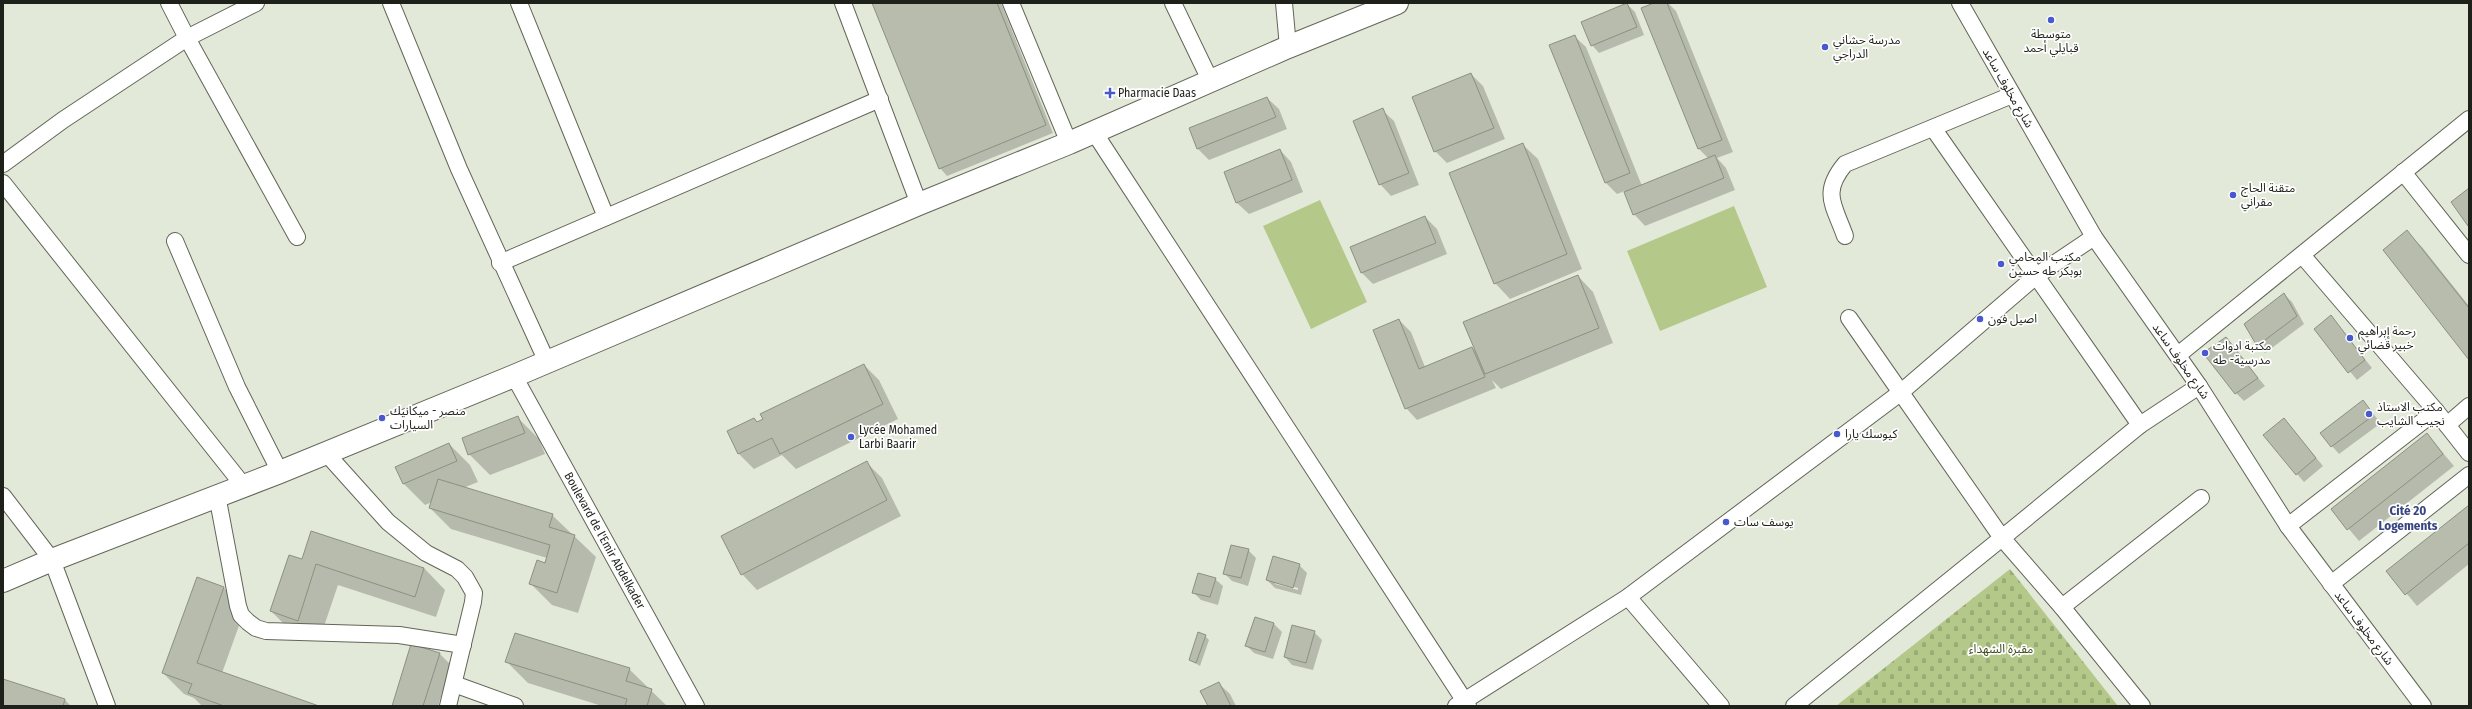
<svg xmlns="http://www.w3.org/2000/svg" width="2472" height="709" viewBox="0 0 2472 709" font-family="'Fira Sans Condensed','Noto Sans Arabic',sans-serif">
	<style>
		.cemetery { fill: url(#cemetery-stones) }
		.garden { fill: #b4c889 }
		.shadow { fill: #0003; fill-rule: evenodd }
		.building { fill: #b7bcac; stroke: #8b9181 }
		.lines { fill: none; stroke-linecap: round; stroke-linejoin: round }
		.street-casing { stroke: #616657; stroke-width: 18 }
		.secondary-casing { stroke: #616657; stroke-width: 24 }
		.street { stroke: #fff; stroke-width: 16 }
		.secondary { stroke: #fff; stroke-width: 22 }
		.poi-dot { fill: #4859cd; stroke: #fff; stroke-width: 1.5 }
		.labels { text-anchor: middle; stroke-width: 3.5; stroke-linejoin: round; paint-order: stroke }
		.poi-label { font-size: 12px; fill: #1e201a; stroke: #fff; text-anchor: start }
		.street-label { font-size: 12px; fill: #1e201a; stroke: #fff }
		.park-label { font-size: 12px; fill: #3e4c19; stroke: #fff }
		.neighbourhood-label { font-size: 13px; font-weight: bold; fill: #394581; stroke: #fff }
	</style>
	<defs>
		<pattern id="cemetery-stones" width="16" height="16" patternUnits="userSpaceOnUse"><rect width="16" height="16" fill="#b4c889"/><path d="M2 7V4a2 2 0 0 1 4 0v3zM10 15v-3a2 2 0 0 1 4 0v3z" fill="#9aac76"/></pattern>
	</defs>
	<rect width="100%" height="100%" fill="#e3e9d8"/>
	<!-- cemetery -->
	<path class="cemetery" d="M2010,569L2118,706H1836Z"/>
	<!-- garden -->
	<path class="garden" d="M1320,200L1367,302L1311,329L1263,226Z
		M1734,206L1767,287L1660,331L1627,251Z"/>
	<!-- shadow -->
	<path class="shadow" d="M873,3H1001L1053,133L947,176L940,168Z
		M1657,3H1668L1676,11L1733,152L1717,158L1726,168L1735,190L1645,226L1634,214L1625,191L1617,194L1606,183L1574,36L1586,47L1642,186L1709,159L1699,149L1643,9Z
		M1627,4L1635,12L1644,35L1599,53L1592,45Z
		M1471,74L1483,86L1505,139L1447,163L1435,151Z
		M1267,98L1279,109L1287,129L1209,160L1198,149L1190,129Z
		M1382,110L1394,121L1419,185L1391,196L1380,184Z
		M1522,144L1538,159L1582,269L1510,299L1495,283Z
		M1280,150L1291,162L1303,192L1249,214L1237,203Z
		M1425,217L1437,229L1447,254L1373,284L1362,273L1351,247Z
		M2407,232L2422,247L2469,306V358Z
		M1578,276L1593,292L1613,343L1501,389L1492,380L1496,388L1417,420L1406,408L1399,320L1411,332L1425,367L1472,348L1477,353Z
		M2284,294L2292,302L2304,324L2265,353L2258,345Z
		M2331,317L2372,368L2357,380L2315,329Z
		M2225,338L2265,386L2244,401L2236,393Z
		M864,365L879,380L898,419L796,469L782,455L754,469L739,454L729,431L754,419L758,423Z
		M2362,401L2381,423L2339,454L2332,446Z
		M518,418L539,439L545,454L490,475L469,454Z
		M2284,419L2323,466L2304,482L2297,474Z
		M2427,434L2454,466L2359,541L2332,509Z
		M449,444L470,465L478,482L463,488L552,515L596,557L578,613L552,605L531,584L547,558L451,529L430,508L432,502L425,505L404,484L397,467Z
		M867,463L882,478L901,516L757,590L742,574Z
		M2469,506V564L2417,606L2388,571Z
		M1248,550L1256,558L1248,586L1232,581L1224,573Z
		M302,560L424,568L445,590L436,617L338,585L319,641L292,632L271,611Z
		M1299,565L1307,573L1301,595L1275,588L1267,580ZM1275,582L1298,588V590L1275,584Z
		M1215,579L1223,586L1218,605L1201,600L1193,592Z
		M224,588L245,609L222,673L316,706H202L194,698L184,694L163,673Z
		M1255,618L1274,624L1282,632L1273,659L1254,653L1246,645Z
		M1314,632L1322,640L1313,670L1292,665L1285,657Z
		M1205,636L1209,640L1200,666L1190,660Z
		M439,653L451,665L438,706H393Z
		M507,662L629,669L667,706H602L528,683Z
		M3,680L65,700L71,706H3Z
		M1218,683L1230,694L1236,706H1209Z"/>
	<!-- building -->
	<path class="building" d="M872,3H997L1046,125L939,169Z
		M1627,3L1637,27L1591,46L1581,22Z
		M1654,3H1667L1722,140L1698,149L1641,8Z
		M1575,35L1630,173L1605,183L1549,45Z
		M1471,73L1494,128L1434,152L1412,97Z
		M1267,97L1276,117L1197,149L1189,128Z
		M1383,108L1409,173L1379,185L1353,121Z
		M1523,143L1567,254L1494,284L1449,173Z
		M1280,149L1292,180L1236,203L1224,172Z
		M1715,155L1724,178L1633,215L1624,192Z
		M2469,188V225L2468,226L2451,202Z
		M1425,216L1436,243L1361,273L1350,247Z
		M2407,230L2469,308V360L2383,250Z
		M1578,275L1599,328L1485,374L1463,322Z
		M2284,293L2297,316L2257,346L2244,324Z
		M2331,315L2365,360L2348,373L2314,329Z
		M1399,319L1419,369L1472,347L1485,377L1405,409L1373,330Z
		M2226,337L2258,378L2235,394L2203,353Z
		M864,364L883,404L780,454L772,438L738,454L727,431L754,418L757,422L763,419L760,414Z
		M2363,400L2374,415L2331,447L2320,433Z
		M518,416L525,433L468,455L462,438Z
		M2284,418L2316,458L2296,475L2263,435Z
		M2427,433L2443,454L2347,530L2331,509Z
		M449,443L457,461L403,484L395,467Z
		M867,461L887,500L741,575L721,536Z
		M438,479L553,514L549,527L575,535L557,593L529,584L537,560L545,563L550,545L429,508Z
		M2469,505V543L2405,595L2386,571Z
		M311,531L424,568L415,597L316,564L298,621L270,611L289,555L302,559Z
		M1231,545L1249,549L1241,578L1223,574Z
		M1273,556L1300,564L1293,588L1266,580Z
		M1198,573L1216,578L1210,597L1192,593Z
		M197,577L224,587L197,663L319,706H224L188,693L192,684L162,673Z
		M1255,617L1274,623L1265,652L1245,646Z
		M1292,625L1315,631L1306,663L1284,657Z
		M1198,632L1206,635L1196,663L1189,660Z
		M515,633L630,668L626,681L652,689L647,706H625L627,699L505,662Z
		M411,644L440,653L423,706H392Z
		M3,679L65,699L63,706H3Z
		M1219,682L1231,706H1208L1200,691Z"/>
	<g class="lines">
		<defs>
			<g id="street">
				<path d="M256,3L187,38L297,237"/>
				<path d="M391,3L459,169L547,362"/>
				<path d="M519,3L606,217"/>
				<path d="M843,3L919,204"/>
				<path d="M1011,3L1069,143"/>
				<path d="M1173,3L1210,80"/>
				<path d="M1284,3L1288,47"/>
				<path d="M1960,3L2094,237L2199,386L2288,526L2423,706"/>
				<path d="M1933,128L2140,425"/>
				<path d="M1094,132L1468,706"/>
				<path d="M3,164L63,120L187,38L169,3"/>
				<path d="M2403,172L2469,255"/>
				<path d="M3,183L243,485"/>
				<path d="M1845,236C1834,205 1821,193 1845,164L2012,95"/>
				<path d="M175,241L237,387L280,472"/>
				<path d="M2302,255L2436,411L2469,453"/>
				<path d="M500,263L880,99"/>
				<path d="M1849,318L2002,538L2140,425L2199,386"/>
				<path d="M2178,355L2469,119"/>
				<path id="s1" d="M514,376L696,706"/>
				<path d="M2447,425L2469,406"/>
				<path d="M326,453L388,522L426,553L457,569L465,577L474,593L473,602L448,706"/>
				<path d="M217,495L238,606L241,615L248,622L256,628L266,631L399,635L463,645"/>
				<path d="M3,496L52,560L107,706"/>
				<path d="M2288,526L2436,411"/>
				<path d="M2331,584L2469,475"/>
				<path d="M1628,597L1721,706"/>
				<path d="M2062,607L2201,498"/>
				<path d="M454,684L515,706"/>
				<path d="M1456,706L1628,597L1900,393L2036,276L2094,237"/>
				<path d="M1794,706L2002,538L2062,607L2142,706"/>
			</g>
			<path id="secondary" d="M3,581L52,560L280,472L514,376L919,204L1069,143L1288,47L1397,3"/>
		</defs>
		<!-- street casing -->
		<use href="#street" class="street-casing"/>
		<!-- secondary casing -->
		<use href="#secondary" class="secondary-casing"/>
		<!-- street -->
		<use href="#street" class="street"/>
		<!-- secondary -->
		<use href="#secondary" class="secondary"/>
	</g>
	<!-- markers -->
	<g class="poi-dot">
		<circle cx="2051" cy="20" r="4"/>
		<circle cx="1825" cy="47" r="4"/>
		<path d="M1108 87h4v4h4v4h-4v4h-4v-4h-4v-4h4z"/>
		<circle cx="2233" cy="195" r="4"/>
		<circle cx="2001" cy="264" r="4"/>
		<circle cx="1980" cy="319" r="4"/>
		<circle cx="2350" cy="338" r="4"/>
		<circle cx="2205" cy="353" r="4"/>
		<circle cx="2369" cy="414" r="4"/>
		<circle cx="382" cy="418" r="4"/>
		<circle cx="1837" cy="434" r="4"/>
		<circle cx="851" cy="437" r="4"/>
		<circle cx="1726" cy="522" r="4"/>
	</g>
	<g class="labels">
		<!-- poi labels -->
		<g class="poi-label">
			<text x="2051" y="38" text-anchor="middle">متوسطة<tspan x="2051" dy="14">قبايلي أحمد</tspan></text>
			<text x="1833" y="44">مدرسة حشاني<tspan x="1833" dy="14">الدراجي</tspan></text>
			<text x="1118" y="97">Pharmacie Daas</text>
			<text x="2241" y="192">متقنة الحاج<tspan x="2241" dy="14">مقراني</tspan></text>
			<text x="2009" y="261">مكتب المحامي<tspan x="2009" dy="14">بوبكر طه حسين</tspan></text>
			<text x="1988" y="323">اصيل فون</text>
			<text x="2358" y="335">رحمة إبراهيم<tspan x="2358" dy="14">خبير قضائي</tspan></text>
			<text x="2213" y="350">مكتبة ادوات<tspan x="2213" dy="14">مدرسية- طه</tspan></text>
			<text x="2377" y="411">مكتب الاستاذ<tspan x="2377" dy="14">نجيب الشايب</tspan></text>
			<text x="390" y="415">منصر - ميكانيك<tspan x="390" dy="14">السيارات</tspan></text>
			<text x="859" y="434">Lycée Mohamed<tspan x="859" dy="14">Larbi Baarir</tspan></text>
			<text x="1845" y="438">كيوسك يارا</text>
			<text x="1734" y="526">يوسف سات</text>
		</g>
		<!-- street labels -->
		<g class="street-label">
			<text transform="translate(2008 88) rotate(60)" y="4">شارع مخلوف ساعد</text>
			<text transform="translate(2181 361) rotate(55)" y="4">شارع مخلوف ساعد</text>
			<text dy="4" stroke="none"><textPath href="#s1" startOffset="188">Boulevard de l'Emir Abdelkader</textPath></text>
			<text transform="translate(2364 628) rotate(53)" y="4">شارع مخلوف ساعد</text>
		</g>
		<!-- park labels -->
		<g class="park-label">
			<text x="2001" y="653">مقبرة الشهداء</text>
		</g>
		<!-- neighbourhood labels -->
		<g class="neighbourhood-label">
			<text x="2408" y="515">Cité 20<tspan x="2408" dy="15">Logements</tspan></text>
		</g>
	</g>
	<!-- border -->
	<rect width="2472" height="709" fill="none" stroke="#1e201a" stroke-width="8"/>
</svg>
